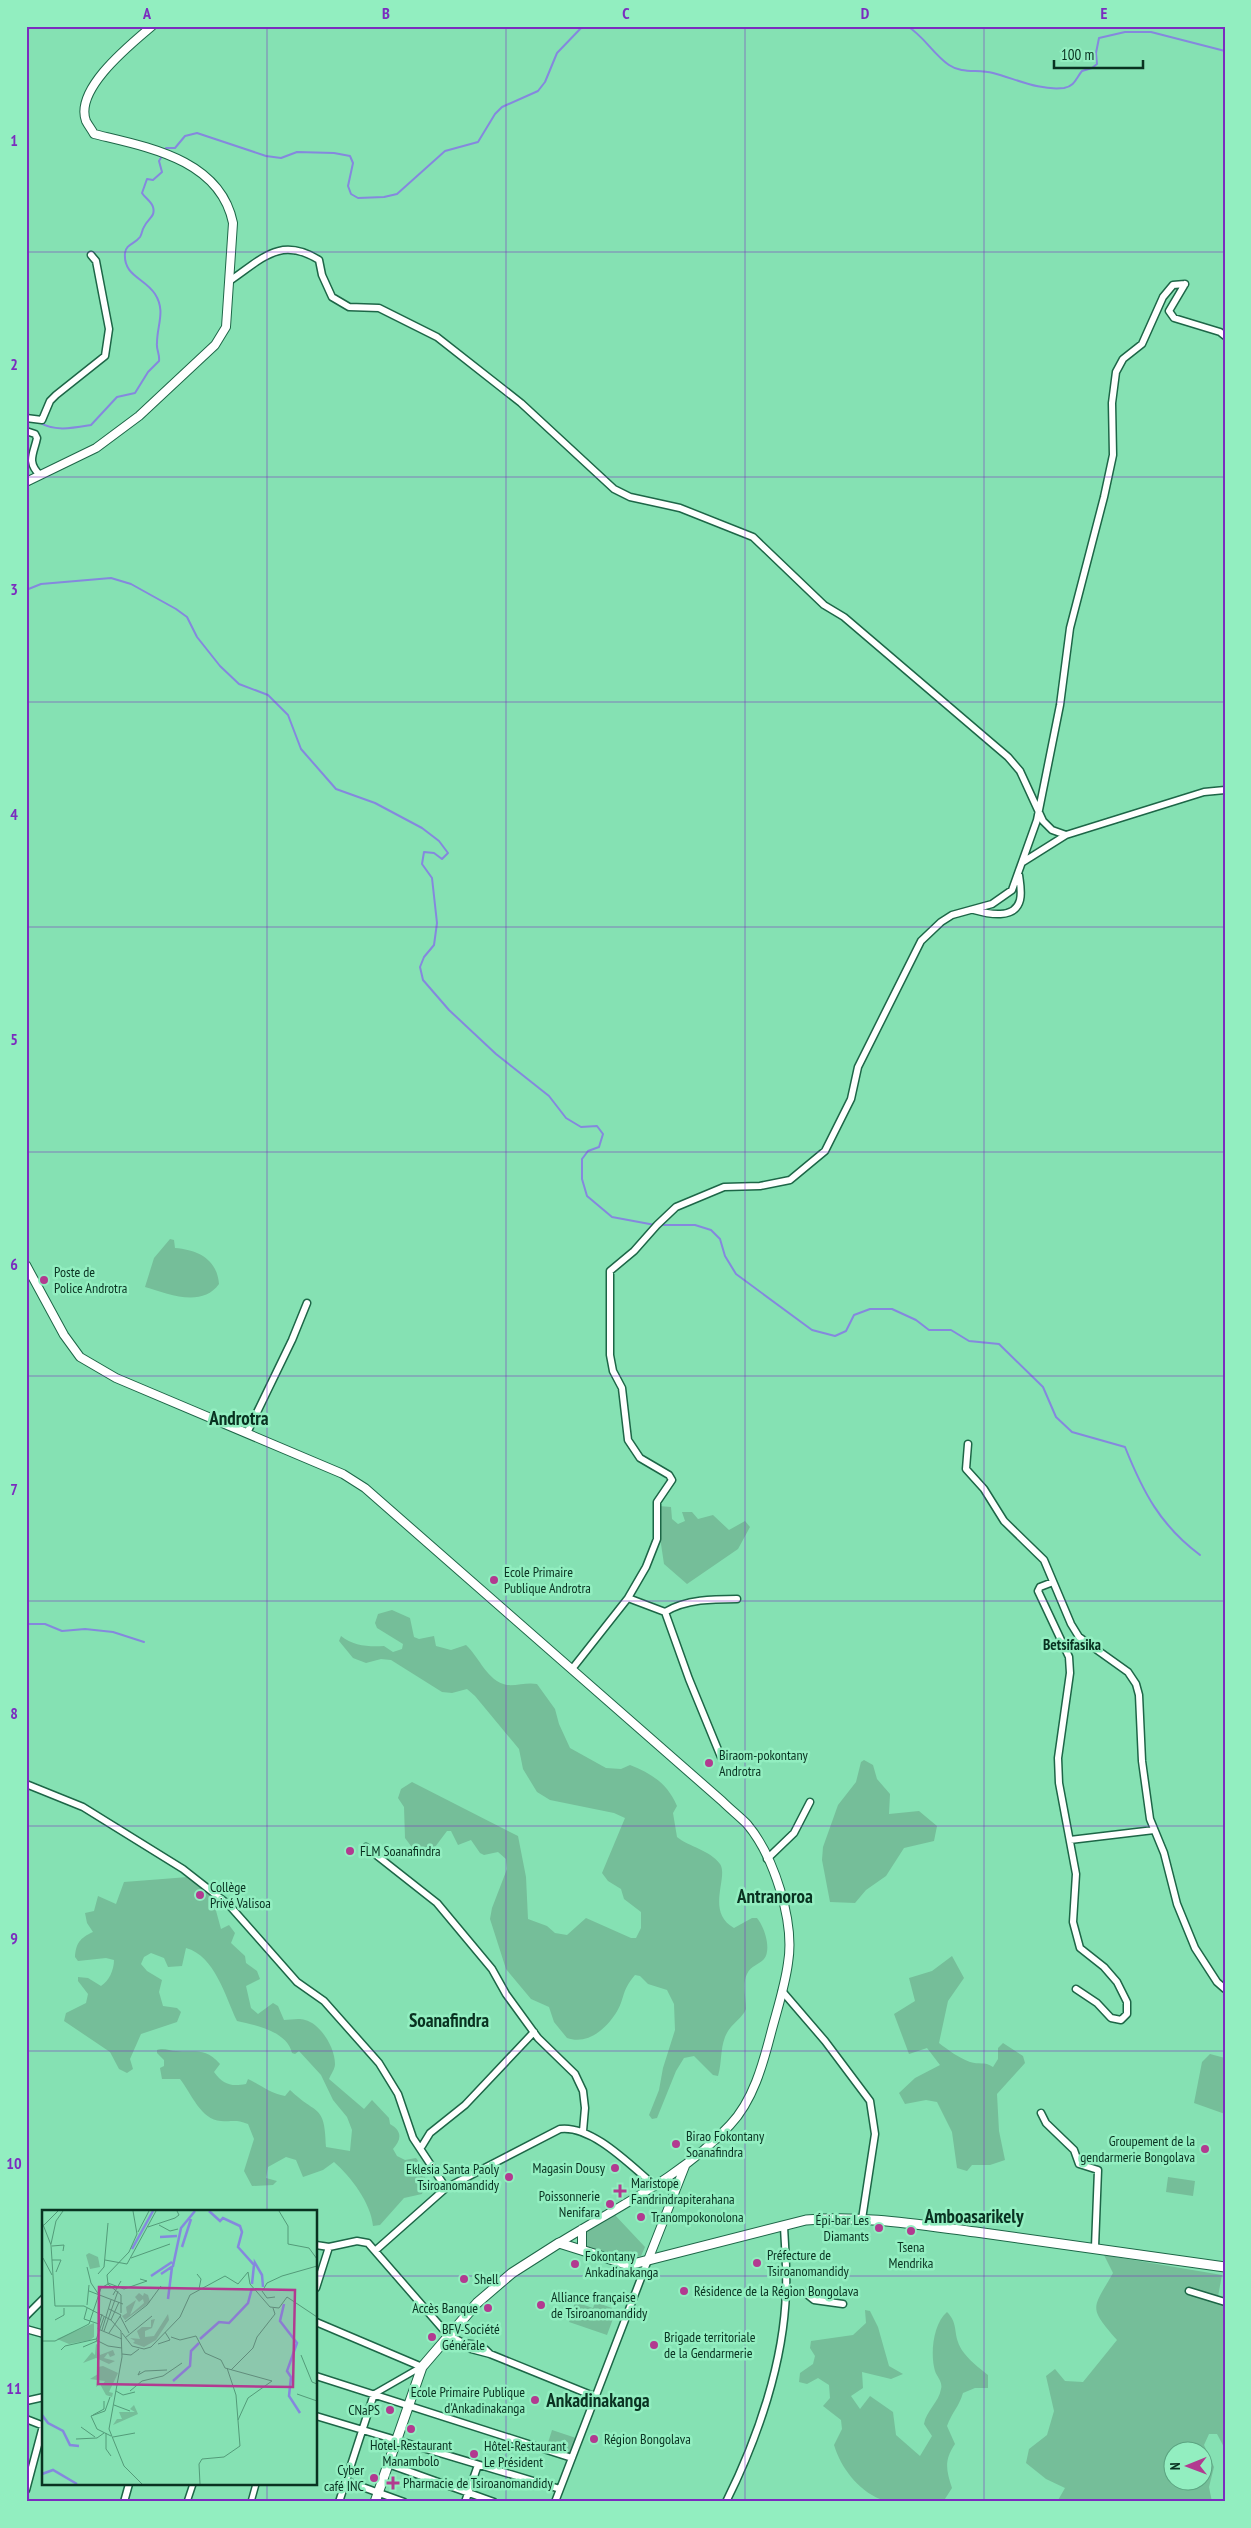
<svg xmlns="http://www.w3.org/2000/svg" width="1251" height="2528" viewBox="0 0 1251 2528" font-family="'PT Sans Narrow',sans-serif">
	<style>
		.green { fill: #75be99; fill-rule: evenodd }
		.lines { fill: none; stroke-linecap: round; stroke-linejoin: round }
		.stream { stroke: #8588de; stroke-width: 2 }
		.pedestrian-casing { stroke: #1d6647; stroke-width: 8 }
		.minor-casing { stroke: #1d6647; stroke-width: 9 }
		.tertiary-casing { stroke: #1d6647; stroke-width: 10 }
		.secondary-casing { stroke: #1d6647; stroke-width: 11 }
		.pedestrian { stroke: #fff; stroke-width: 5 }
		.minor { stroke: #fff; stroke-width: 6 }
		.tertiary { stroke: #fff; stroke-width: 8 }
		.secondary { stroke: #fff; stroke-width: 9 }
		.grid { fill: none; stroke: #7b2cbf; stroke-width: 1; stroke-opacity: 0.55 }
		.poi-dot { fill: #b23a90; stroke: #92eec0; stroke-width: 2 }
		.labels { text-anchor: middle; stroke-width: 5; stroke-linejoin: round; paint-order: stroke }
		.poi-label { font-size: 14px; fill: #093221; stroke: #92eec0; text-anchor: start }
		.neighbourhood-label { font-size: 15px; font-weight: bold; fill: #093221; stroke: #92eec0 }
		.district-label { font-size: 19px; font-weight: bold; fill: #093221; stroke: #92eec0 }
		.inset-river { fill: none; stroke: #8588de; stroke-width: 2.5 }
		.inset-road { fill: none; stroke: #539b79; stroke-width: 1 }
		.view { fill: #b23a90; fill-opacity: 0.15; stroke: #b23a90; stroke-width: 2.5 }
		.inset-edge { fill: none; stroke: #093221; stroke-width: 2.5 }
		.neatline { fill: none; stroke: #7b2cbf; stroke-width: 2 }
		.grid-label { font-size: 16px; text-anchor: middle; font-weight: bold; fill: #7b2cbf }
	</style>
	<rect width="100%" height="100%" fill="#85e1b3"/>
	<!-- green -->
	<path class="green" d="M170,1239L174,1240L175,1248C198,1250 217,1259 219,1284C202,1308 168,1294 145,1287L154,1258Z
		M659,1506L671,1507L672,1519L678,1524L685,1521L682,1512H692L698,1519L713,1515L729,1530L745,1521L750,1527L738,1549L687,1584L664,1564L658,1524Z
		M392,1610L410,1618L414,1637L419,1639L434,1636L436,1646L451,1650L466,1645C480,1658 487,1681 507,1685C517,1686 527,1682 537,1684L555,1709L559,1724L570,1748L606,1768L621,1769L630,1765C652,1774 667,1783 677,1806L673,1813L677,1837C689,1847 710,1850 720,1864C729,1877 705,1912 734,1928L752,1918H757C764,1926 772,1949 764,1959C759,1965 751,1965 747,1974C742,1983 746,1999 746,2009C743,2018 730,2024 725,2037C720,2050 722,2063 718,2076L713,2075L694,2056L684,2058L676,2071L657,2118L652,2119L649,2115L659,2090L663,2068L675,2030L674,2004L667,1990L648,1984L640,1976L635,1975C621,1991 625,1999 616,2013C605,2030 587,2045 567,2038L554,2022L549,2007L531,1999L506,1969L490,1919L492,1908L507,1869L506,1859L498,1852L484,1855L480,1853L471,1840L458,1845L451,1831H447L432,1851L417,1854L405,1838L404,1807L398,1798L401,1789L412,1782L518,1836L526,1877L528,1919L547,1926L555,1933L567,1935L586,1918L631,1938H636L641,1928V1912L624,1899L621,1889L608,1881L602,1873L625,1818L614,1813L550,1800L537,1792L523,1769L519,1749L475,1696L467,1689L452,1693L442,1692L391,1660L381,1659L366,1663L353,1658L339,1641L341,1636C353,1646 369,1647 384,1646L393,1652L402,1649L403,1644L377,1628L375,1623L378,1614Z
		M864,1760L873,1765L877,1779L890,1794L889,1814L919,1811L937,1826L934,1841L904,1848L886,1876L866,1890L855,1903L830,1902L822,1860L823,1847L838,1805L856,1782L861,1762Z
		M188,1877L217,1901L215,1907L221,1929L229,1925L235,1933L231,1943L245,1956L246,1963L257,1971L260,1979L246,1986L251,2008L258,2014L273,2003L278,2006L284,2020C290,2020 299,2018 305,2020C321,2024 335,2048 335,2064C335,2069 331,2074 329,2079L364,2109L372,2100L389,2118L390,2124C402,2131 402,2139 393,2149L397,2156L405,2160L416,2158C425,2170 428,2180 422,2194L404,2198L380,2225L373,2226C371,2203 351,2177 334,2162L323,2170L303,2177L296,2160L286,2157L268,2167L266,2178L277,2181L273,2185L252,2186L244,2171L254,2139L248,2124C235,2119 233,2122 221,2121C201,2120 191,2093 180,2079H162L160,2068L164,2066V2060L157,2053V2050C164,2047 169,2051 176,2051C196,2053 205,2047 220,2064L214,2072C223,2084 230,2087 246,2084L248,2079C261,2085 271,2094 285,2096L290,2090C317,2116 325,2103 326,2147L350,2151L352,2130L347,2117L333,2100L321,2075L299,2051L295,2054L292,2053C287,2031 255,2025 237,2021C225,1996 215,1956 186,1948L182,1966L168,1967L164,1958L151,1953L144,1957L141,1964L147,1971L162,1980L159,1992L163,2006L177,2008L181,2012L177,2022L141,2034L130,2059L133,2069L127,2073L119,2069L110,2052L64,2021L66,2013L86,2003L88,1994L78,1981V1977L88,1978L101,1986C109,1981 114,1970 114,1960L106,1958L78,1961L75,1957C76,1943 80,1938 93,1932L87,1923L85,1913L94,1911L98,1896L116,1904L124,1882Z
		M952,1956L964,1978L948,2001L939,2043C948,2050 959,2058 970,2062C979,2065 984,2061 993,2067L998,2059V2048L1003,2043L1023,2056L1025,2063L997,2094L999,2131L1005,2160L990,2165H972L967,2171L957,2168L952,2132L937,2102L926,2100L905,2104L899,2093L915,2078L940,2065L927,2048L909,2054L894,2014L915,2001L909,1978L932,1971Z
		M1210,2054L1225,2058V2114L1194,2103L1202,2062Z
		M1168,2177L1195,2181L1193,2196L1166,2192Z
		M614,2214L645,2247L641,2256C621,2259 606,2254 587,2247V2231Z
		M1104,2255L1222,2275L1217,2302L1225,2305V2449L1217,2434H1209L1204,2445L1214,2467L1209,2487L1212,2502H1057L1065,2488L1046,2479L1026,2463L1029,2449L1047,2435L1054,2411L1046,2376L1055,2369L1065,2381L1083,2382L1117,2340C1088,2306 1092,2310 1113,2273ZM1174,2450H1204V2480H1174Z
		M575,2302L593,2308L595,2302L612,2308L610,2314L614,2316L607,2335L569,2322Z
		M865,2310L870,2311L878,2327L889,2366L903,2374L891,2379L862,2372L863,2388L851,2396L860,2409L870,2396L893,2412L896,2435L920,2456L932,2436L924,2424C926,2411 939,2402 941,2389C943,2382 937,2377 935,2371C930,2354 933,2324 947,2312C957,2322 954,2330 958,2342C962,2355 978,2367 988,2375V2388H975L963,2393C959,2407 952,2412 947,2426L955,2444C944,2460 946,2470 952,2488L943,2502H881L880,2499C858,2490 841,2468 834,2445L842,2429L841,2420L823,2406L830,2398L829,2385L818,2378L807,2384L799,2382L800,2373L813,2364L815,2356L810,2348L811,2341L853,2335L866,2323Z
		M552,2430L576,2438L570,2453L547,2446Z"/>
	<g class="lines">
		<!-- stream -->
		<path class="stream" d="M907,26C924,36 933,54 949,65C962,74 978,69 993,73C1016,79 1040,91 1064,88C1075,86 1076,78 1082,71L1092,68L1097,64L1096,53L1099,38L1125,32H1151L1225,51
			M164,152L166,148H175L185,136L197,133L266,156L281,158L297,152L334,153L350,156L353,163L348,186L351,194L358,198L384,197L397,194L445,151L478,142L495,114L502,107L538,91L545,82L557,53L583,26
			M26,414L31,416
			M39,422C54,432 73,428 91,425L117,397L135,393L148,372L159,361C160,354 156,349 157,343C157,325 166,311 155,294C145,278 123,276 125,253C126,244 135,244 140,237C142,234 142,230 144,227C147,219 156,217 153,207C151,201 145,198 142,193L147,179L153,180L162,172L159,161L162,156
			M26,590L41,584L111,578L131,584L176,609L187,617L197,637L220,666L239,684L268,695L288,715L301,749L336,789L375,803L422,828L439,841L448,853L442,859L434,853L424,852L422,864L432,878L437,923L434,945L424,957L420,967L423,980L449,1010L496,1054L549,1096L566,1118L581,1127L597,1126L603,1134L599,1147L588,1151L582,1159V1179L587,1196L612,1217L655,1225
			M660,1225H695L711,1230L720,1239L725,1256L736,1274L812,1330L835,1336L846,1331L854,1315L870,1309H892L916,1320L929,1330H951L969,1341L999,1344L1043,1387L1056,1417L1072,1432L1125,1447C1143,1492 1160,1525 1200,1555
			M26,1624H45L62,1631L85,1629L113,1632L144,1642"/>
		<defs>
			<path id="pedestrian" d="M374,2394L421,2367
				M187,2502L193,2484
				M251,2502L256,2484"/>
			<path id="minor" d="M231,280C262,259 280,236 319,260L322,275L332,297L349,307L379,308L437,337L521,403L614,489L630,497L680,508L753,537L824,605L844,617L1008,757L1020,771L1043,821L1052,830L1066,835
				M1185,284L1169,311L1174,318L1220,332L1225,336
				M26,418L42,420L50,401L56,395L105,356L109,329L96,261L91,255
				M26,431L35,434L37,438C34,453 26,462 40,475
				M1023,862L1066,835L1204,792L1225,790
				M974,910C988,914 1015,920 1020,900C1022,892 1020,883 1019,875
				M247,1433L292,1340L307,1303
				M968,1444L966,1469L984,1489L1004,1521L1044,1560L1071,1624L1079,1637L1128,1672L1136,1684L1139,1695L1142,1761L1150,1819L1164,1853L1177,1904L1195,1948L1217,1982L1225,1989
				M1053,1582L1040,1587L1038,1591L1069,1657L1070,1673L1058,1758L1059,1783L1076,1874L1073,1922L1080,1948L1104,1967L1117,1982L1127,2002V2014L1121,2020L1111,2018L1097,2003L1076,1989
				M628,1598L646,1567L657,1539V1502L672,1480L669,1475L640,1458L628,1440L622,1388L613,1371L610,1355V1271L634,1251L657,1225L676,1207L724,1187L760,1186L790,1180L825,1151L851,1099L858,1067L921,941L941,922L952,915L992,904L1012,890L1037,820L1060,705L1070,628L1104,497L1113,455L1112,403L1116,372L1123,359L1142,344L1163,297L1173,285L1185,284
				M665,1612C686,1599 714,1599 737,1599
				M572,1669L628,1598L665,1612L689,1679L721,1757
				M26,1784L83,1807L183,1869L229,1905L297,1982L324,2001L379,2063L398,2094L413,2138L446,2188
				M1070,1840L1154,1830
				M366,1847L437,1903L492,1969L506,1994L538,2038L575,2074L583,2091L585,2108L583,2131
				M767,1859L794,1833L810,1802
				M782,1991L825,2041L870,2101L875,2134L862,2219
				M1041,2113L1046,2123L1074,2150L1079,2164L1098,2170L1095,2247
				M422,2146L430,2133L465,2105L534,2032
				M316,2245L329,2247
				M376,2250L446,2188L560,2129C592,2125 630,2165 654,2185
				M316,2288L329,2247L357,2241L368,2243L448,2335L465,2344L471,2349L490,2354L596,2397
				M1189,2291L1225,2302
				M786,2292H804L814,2300L843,2304
				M26,2316L44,2298
				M316,2322L422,2367
				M26,2329L44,2334
				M465,2344C476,2343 483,2346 490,2354
				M316,2376L572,2458
				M26,2401L44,2397
				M316,2416L560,2489
				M26,2419L44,2426
				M388,2464L494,2502
				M346,2481L404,2502
				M26,2490L43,2426
				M124,2502L129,2484
				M339,2502L374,2394
				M465,2502L478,2465
				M555,2502L648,2260
				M726,2502C758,2438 784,2362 786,2291C787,2269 785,2248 784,2226"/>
			<path id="tertiary" d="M26,482L96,448L139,416L215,345L226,327L233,223C220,159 147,147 94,134C92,130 88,125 86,121C74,89 131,44 152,26
				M26,1265L64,1335L80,1357L116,1378L343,1474L365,1488L722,1801C730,1809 739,1816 747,1824C774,1856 795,1922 788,1963C785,1986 777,2010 771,2033C763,2064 753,2101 730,2125C683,2176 617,2207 559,2243
				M582,2229V2250
				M648,2260L685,2166"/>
			<path id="secondary" d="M375,2502L422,2367L477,2303L512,2273L559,2243L629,2265L806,2220C863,2215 920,2225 976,2232C1059,2243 1142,2255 1225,2267"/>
		</defs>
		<!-- pedestrian casing -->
		<use href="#pedestrian" class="pedestrian-casing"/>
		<!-- minor casing -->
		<use href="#minor" class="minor-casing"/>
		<!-- tertiary casing -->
		<use href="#tertiary" class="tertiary-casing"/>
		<!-- secondary casing -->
		<use href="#secondary" class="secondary-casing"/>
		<!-- pedestrian -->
		<use href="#pedestrian" class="pedestrian"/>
		<!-- minor -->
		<use href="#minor" class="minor"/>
		<!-- tertiary -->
		<use href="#tertiary" class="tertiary"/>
		<!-- secondary -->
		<use href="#secondary" class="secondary"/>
	</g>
	<!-- grid -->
	<path class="grid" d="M267,26V2212M506,26V2502M745,26V2502M984,26V2502M26,252H1225M26,477H1225M26,702H1225M26,927H1225M26,1152H1225M26,1376H1225M26,1601H1225M26,1826H1225M26,2051H1225M26,2276H44M316,2276H1225M267,2484V2502"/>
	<!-- markers -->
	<g class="poi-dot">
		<circle cx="44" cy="1280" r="5"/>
		<circle cx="494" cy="1580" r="5"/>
		<circle cx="709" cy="1763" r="5"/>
		<circle cx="350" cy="1851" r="5"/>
		<circle cx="200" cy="1895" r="5"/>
		<circle cx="676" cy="2144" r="5"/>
		<circle cx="1205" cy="2149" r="5"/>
		<circle cx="615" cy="2168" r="5"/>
		<circle cx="509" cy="2177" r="5"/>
		<path d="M617.5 2183.5h5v5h5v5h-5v5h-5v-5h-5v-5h5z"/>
		<circle cx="610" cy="2204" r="5"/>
		<circle cx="641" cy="2217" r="5"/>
		<circle cx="879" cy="2228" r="5"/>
		<circle cx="911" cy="2231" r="5"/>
		<circle cx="757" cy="2263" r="5"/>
		<circle cx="575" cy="2264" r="5"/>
		<circle cx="464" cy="2279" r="5"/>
		<circle cx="684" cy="2291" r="5"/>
		<circle cx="541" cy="2305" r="5"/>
		<circle cx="488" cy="2308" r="5"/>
		<circle cx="432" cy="2337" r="5"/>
		<circle cx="654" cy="2345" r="5"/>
		<circle cx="535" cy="2400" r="5"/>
		<circle cx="390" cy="2410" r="5"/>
		<circle cx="411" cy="2429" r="5"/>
		<circle cx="594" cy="2439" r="5"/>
		<circle cx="474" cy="2454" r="5"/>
		<circle cx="374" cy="2478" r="5"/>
		<path d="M390.5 2475.5h5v5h5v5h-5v5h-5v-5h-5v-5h5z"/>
	</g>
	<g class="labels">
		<!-- poi labels -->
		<g class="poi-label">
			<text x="54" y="1277">Poste de<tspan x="54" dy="16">Police Androtra</tspan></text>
			<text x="504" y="1577">Ecole Primaire<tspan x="504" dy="16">Publique Androtra</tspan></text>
			<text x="719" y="1760">Biraom-pokontany<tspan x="719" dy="16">Androtra</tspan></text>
			<text x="360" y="1856">FLM Soanafindra</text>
			<text x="210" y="1892">Collège<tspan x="210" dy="16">Privé Valisoa</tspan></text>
			<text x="686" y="2141">Birao Fokontany<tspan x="686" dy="16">Soanafindra</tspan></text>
			<text x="1195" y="2146" text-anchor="end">Groupement de la<tspan x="1195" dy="16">gendarmerie Bongolava</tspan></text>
			<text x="605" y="2173" text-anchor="end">Magasin Dousy</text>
			<text x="499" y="2174" text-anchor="end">Eklesia Santa Paoly<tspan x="499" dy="16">Tsiroanomandidy</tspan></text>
			<text x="631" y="2188">Maristope<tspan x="631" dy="16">Fandrindrapiterahana</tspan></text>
			<text x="600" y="2201" text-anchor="end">Poissonnerie<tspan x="600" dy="16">Nenifara</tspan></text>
			<text x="651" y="2222">Tranompokonolona</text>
			<text x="869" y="2225" text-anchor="end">Épi-bar Les<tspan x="869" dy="16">Diamants</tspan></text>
			<text x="911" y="2252" text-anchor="middle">Tsena<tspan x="911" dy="16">Mendrika</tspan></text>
			<text x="767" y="2260">Préfecture de<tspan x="767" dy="16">Tsiroanomandidy</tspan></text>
			<text x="585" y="2261">Fokontany<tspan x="585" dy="16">Ankadinakanga</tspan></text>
			<text x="474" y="2284">Shell</text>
			<text x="694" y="2296">Résidence de la Région Bongolava</text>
			<text x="551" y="2302">Alliance française<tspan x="551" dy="16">de Tsiroanomandidy</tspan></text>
			<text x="478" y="2313" text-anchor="end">Accès Banque</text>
			<text x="442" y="2334">BFV-Société<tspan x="442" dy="16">Générale</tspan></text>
			<text x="664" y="2342">Brigade territoriale<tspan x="664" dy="16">de la Gendarmerie</tspan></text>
			<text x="525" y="2397" text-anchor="end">Ecole Primaire Publique<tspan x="525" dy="16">d'Ankadinakanga</tspan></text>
			<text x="380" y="2415" text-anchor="end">CNaPS</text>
			<text x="604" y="2444">Région Bongolava</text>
			<text x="411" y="2450" text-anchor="middle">Hotel-Restaurant<tspan x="411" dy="16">Manambolo</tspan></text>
			<text x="484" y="2451">Hôtel-Restaurant<tspan x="484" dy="16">Le Président</tspan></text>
			<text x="364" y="2475" text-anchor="end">Cyber<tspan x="364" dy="16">café INC</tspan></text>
			<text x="403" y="2488">Pharmacie de Tsiroanomandidy</text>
		</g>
		<!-- neighbourhood labels -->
		<g class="neighbourhood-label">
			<text x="1072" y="1650">Betsifasika</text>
		</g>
		<!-- district labels -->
		<g class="district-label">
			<text x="239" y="1425">Androtra</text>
			<text x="775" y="1903">Antranoroa</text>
			<text x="449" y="2027">Soanafindra</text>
			<text x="974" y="2223">Amboasarikely</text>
			<text x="598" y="2407">Ankadinakanga</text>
		</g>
	</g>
	<!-- overview -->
	<g transform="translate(42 2210)">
		<rect width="275" height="275" fill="#85e1b3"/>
		<path d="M47,43L56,47L58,57L48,59L44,45ZM97,83L101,86L102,83L106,85L108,92L83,110L80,106L85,103L84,97L94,90L88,105L102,93L101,89L97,92L93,87ZM126,104L127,110L114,130L102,137L91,133L93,131L88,128L98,129L95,121L100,117H109V110L113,109L110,118L103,121V127L112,126ZM52,113V127L48,130L27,134L15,129ZM54,134L56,135L58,145L71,140L73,145L68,147L66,143L62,148L73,151L67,154L54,148L41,153L50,142L53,145ZM61,156L76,163L67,182L71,183L70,187L64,185L58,174L54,177L55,172L61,174L63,171L48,169L56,164V157ZM92,195L96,204L71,215L75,209H80L77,202H93L88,199Z" fill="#75be99"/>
		<path class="inset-river" d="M167,1L178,11L181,8L198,16L200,22L196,37L212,55L210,74M118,27L135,26M140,37L149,9M90,39L111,1M213,56V53L220,65L221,77M119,64L131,56L139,18L153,1M109,66L130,52M126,89L130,57M242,94L238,111L255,133L245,161L249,167L247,186L258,203M158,129L177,112L187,113L206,93L210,78M131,171L148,156L149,141L157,133M0,205L6,213L21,221L28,235L37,236M0,264L11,260L35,274"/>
		<path class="inset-road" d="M237,1L246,16V34L267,38L275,49M0,12L9,35L13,96H42L69,110L79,121L80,147L67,219L82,256L100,274M2,15L16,1M117,15L128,21L136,19M106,17L133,8L137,5L135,1M96,22L107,1M9,34L14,11L21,1M10,36L22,35L21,41M1,48L10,65M89,48L128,34M10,50H19L14,62M63,50L85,54L114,1M45,57L49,73L57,85M56,64L62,57L66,13M155,64L159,69L157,79M66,73L82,79L105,71L98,69M66,74L79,85V103M221,80L225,73L240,66L275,56M47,81L81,94M220,81L225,88L233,87M71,85L79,71M45,95L47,75M45,98L42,109L57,114M67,99L79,105L67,123M60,104L56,119L80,129M78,106L87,123M62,107L54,130L66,136L80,138M13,110L22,105V98M69,110L77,92M83,112L105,95L119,76M60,120L69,90M62,121L76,81M80,123L90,136L102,139L109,137L138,107L148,85L183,66L196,74L206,62L208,74L228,97L237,98L245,87L275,107M129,127L138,130L154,126L163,143L179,150L183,158L230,171L206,188L196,210M83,128L110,106M0,131H13L47,114L59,78L66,74L65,65L87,42L95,24L91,1M116,134L128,130L123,122M41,137L55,131M19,140L23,136L54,129M80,144L89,145L97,139M259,145L270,172L275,174M189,160L211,138L215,127L233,104L231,98M98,161L96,165L103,161L125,160M74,181L81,185L93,182M88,181L100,171L121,166L140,153M255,184L275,191M68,187L63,201L49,206L55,219L69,226M72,195L88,201M51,205L62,199V191M39,217L53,227M64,223V239L69,246M71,227L93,223M34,229L55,228L62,223M158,274L157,254L160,249L182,247L198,236L194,185L185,158"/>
		<path class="view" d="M57,77L253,80L251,177L56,174Z"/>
		<rect width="275" height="275" class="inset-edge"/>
	</g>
	<!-- border -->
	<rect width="1251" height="2528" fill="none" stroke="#92eec0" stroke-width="55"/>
	<!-- north arrow -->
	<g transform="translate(1188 2466) rotate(269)"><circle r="24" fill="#92eec0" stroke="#5ba380"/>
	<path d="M0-4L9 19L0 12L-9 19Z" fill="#b23a90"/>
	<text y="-8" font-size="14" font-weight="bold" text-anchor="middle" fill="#093221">N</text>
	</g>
	<!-- scale -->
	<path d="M1054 60v8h89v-8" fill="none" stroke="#093221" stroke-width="2.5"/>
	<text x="1061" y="60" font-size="15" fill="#093221" stroke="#92eec0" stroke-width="4" paint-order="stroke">100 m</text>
	<rect x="28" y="28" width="1196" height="2472" class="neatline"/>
	<g class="grid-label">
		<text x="147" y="19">A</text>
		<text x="386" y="19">B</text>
		<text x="626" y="19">C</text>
		<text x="865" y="19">D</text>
		<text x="1104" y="19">E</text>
		<text x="14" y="146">1</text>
		<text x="14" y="370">2</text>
		<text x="14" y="595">3</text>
		<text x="14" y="820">4</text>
		<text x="14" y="1045">5</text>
		<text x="14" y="1270">6</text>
		<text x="14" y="1495">7</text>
		<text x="14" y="1719">8</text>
		<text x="14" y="1944">9</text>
		<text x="14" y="2169">10</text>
		<text x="14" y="2394">11</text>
	</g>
</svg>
